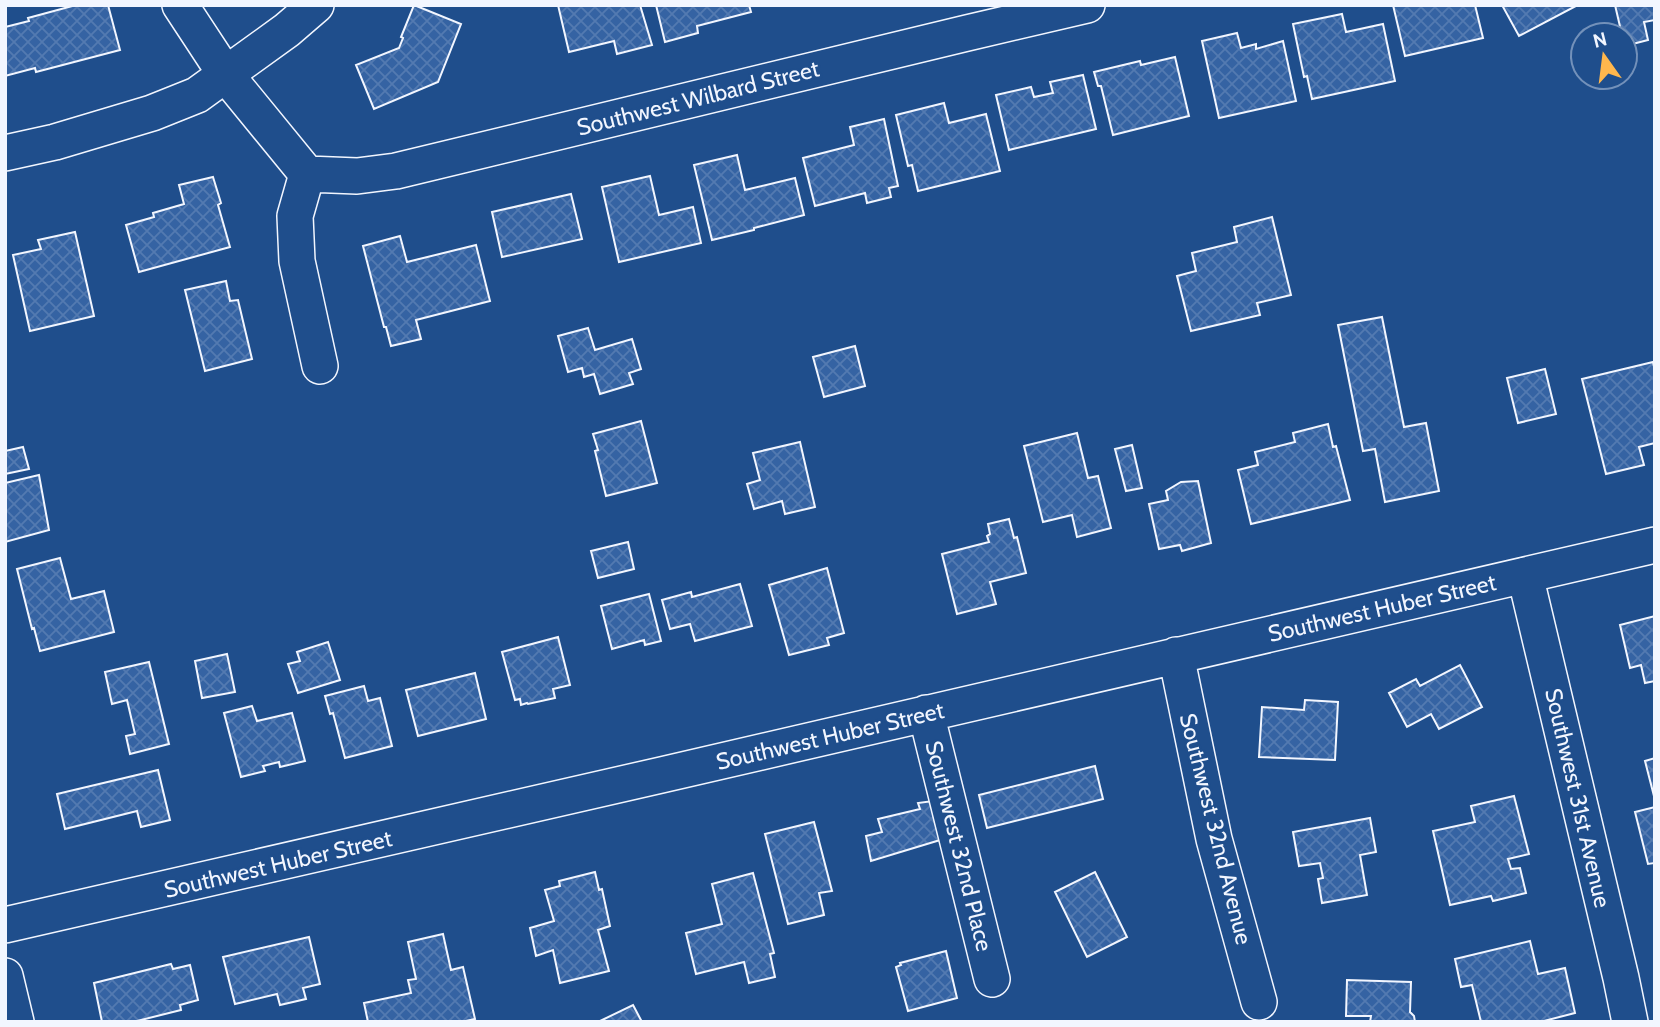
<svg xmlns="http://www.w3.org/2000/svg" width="1660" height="1027" viewBox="0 0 1660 1027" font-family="Cabin,sans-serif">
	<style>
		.building { fill: url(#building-cross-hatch); stroke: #f2f6ff; stroke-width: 2 }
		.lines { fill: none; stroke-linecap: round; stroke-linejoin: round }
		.minor-casing { stroke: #f2f6ff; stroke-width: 38 }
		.minor { stroke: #1f4e8c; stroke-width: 35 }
		.labels { text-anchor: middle; stroke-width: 5; stroke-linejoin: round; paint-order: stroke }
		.street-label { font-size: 23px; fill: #f2f6ff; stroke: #1f4e8c }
	</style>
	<defs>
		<pattern id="building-cross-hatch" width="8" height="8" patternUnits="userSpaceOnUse" patternTransform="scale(1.75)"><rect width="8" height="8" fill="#3563a3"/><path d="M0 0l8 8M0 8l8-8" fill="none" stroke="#537ab1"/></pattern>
	</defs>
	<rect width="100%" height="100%" fill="#1f4e8c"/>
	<!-- building -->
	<path class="building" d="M76,5H108L120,50L36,72L35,68L5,76V27L29,21L28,18Z
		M414,5L461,24L438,82L374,109L356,65L399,48L403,38L401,37Z
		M558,5H640L652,45L617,54L614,41L569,52Z
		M656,5H749L751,12L697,26L698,33L665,42Z
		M1393,5H1475L1483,38L1405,56Z
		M1502,5H1575L1576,6L1519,36Z
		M1615,5H1655V20L1644,22L1648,40L1625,46V35H1622Z
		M1342,14L1346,32L1383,24L1395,81L1312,99L1307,76L1304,77L1293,24Z
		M1237,33L1241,48L1256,44V49L1283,41L1296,101L1219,118L1202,41Z
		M1175,57L1189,116L1113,135L1101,86H1098L1094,72L1140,61L1141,65Z
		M1083,75L1096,129L1009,150L996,95L1031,87L1034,97L1053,93L1050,82Z
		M944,103L949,123L986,114L1000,171L918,191L912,165L908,166L896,115Z
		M884,119L898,186L889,188L891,197L867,203L865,193L815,206L803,158L854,145L850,127Z
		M737,155L745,190L795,178L804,215L754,228V230L712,240L694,165Z
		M650,176L659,215L693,207L701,243L619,262L602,187Z
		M213,177L221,203L218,205L230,247L139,272L126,225L154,217L153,213L184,204L179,185Z
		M571,194L582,239L502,257L492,212Z
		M1272,217L1291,295L1257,303L1260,315L1191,331L1177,276L1196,271L1192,253L1237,242L1234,227Z
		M75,232L94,316L30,331L13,255L41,249L38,240Z
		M400,236L407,262L476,245L490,301L416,320L421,339L391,346L386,327H384L363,246Z
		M226,281L230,301L238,300L252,359L205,371L185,290Z
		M1382,317L1404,427L1426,423L1439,491L1385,502L1375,449L1363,451L1338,325Z
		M588,328L595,350L632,339L641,369L629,373L633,384L600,394L594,374L584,377L582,368L568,372L558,336Z
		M855,346L865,386L824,397L813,357Z
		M1653,362L1655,371V443L1639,447L1644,465L1606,474L1582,379Z
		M1545,369L1556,414L1518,423L1507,378Z
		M641,421L657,483L606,496L595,451L598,450L593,434Z
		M1328,424L1333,447L1336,446L1350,500L1251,524L1238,470L1258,465L1255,452L1295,442L1293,433Z
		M1077,433L1088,478L1098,476L1111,528L1077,537L1072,515L1043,522L1024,446Z
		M800,442L815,507L785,514L782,501L754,509L747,484L760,480L753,453Z
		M1132,445L1142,488L1126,491L1115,449Z
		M23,447L29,469L5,474V451Z
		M39,475L49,530L5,542V483Z
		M1198,481L1211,543L1182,551L1180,545L1159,549L1149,504L1168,500L1166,491L1181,482Z
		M1009,519L1014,538L1017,537L1026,573L990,582L996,604L957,614L942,554L989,542L987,536L990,534L988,524Z
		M628,542L634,569L598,578L591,551Z
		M60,558L71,599L104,591L114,632L40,651L34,628L32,629L17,569Z
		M827,568L844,633L827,638L829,645L789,655L769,585Z
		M740,584L752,626L695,641L690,624L670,629L662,600L691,592L692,597Z
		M649,594L661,641L645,645L644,640L612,649L601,606Z
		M1655,616V681L1645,683L1641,665L1630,668L1620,625Z
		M558,637L570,685L553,689L555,698L528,704L527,703L521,705L520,699L515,700L502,652Z
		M328,642L340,680L298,693L288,664L300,661L297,652Z
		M227,654L235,692L202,698L195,661Z
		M149,662L169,744L130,754L126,736L135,734L127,700L112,704L105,672Z
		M1460,665L1482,707L1439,729L1431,714L1407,727L1389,693L1416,679L1420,686Z
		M475,673L486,719L418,736L406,690Z
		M364,686L368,701L380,698L392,746L345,758L333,713L330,714L325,696Z
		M1305,700L1338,702L1335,760L1259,757L1262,707L1304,710Z
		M252,706L257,721L292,713L305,761L280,767L279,762L263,766L265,771L241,777L224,713Z
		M1655,758V800L1645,761Z
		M1095,766L1103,799L987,828L979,795Z
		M158,770L170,820L141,827L137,811L65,829L57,794Z
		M1514,796L1529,854L1508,859L1511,869L1520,868L1526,893L1493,901L1491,896L1450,905L1433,831L1475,822L1471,806Z
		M940,800L950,837L871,861L866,836L882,832L878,819L920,809L918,803Z
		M1655,807V863L1648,864L1635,812Z
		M1370,818L1376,852L1360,855L1367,895L1322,903L1318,879L1323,878L1320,863L1299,866L1293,832Z
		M814,822L832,891L819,893L824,915L788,924L765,834Z
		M595,872L599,890L602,889L610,926L598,930L609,971L560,983L553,950L536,956L530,928L554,921L545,890L560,886L559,881Z
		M1095,872L1127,937L1087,957L1055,892Z
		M753,873L774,953L770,954L775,977L749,983L744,962L696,974L686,933L722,924L712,884Z
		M443,934L451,970L463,967L475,1019L461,1022H368L364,1003L411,993L408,980L416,979L408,942Z
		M309,937L320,984L303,988L306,999L280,1005L277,994L235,1004L223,957Z
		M1530,941L1538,974L1565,968L1575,1013L1540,1022H1481L1472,985L1461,987L1455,959Z
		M946,951L957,998L908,1011L896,967L901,965L900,963Z
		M171,964L173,969L190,965L198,1000L180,1005L181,1010L133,1022H102L94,983Z
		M1347,980L1411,982L1410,1012L1414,1016L1415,1022H1370L1371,1016H1346Z
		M633,1005L642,1022H598Z"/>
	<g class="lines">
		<defs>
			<path id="minor" d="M180,5L226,75L307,174
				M5,153L55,142L152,113L197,95L287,30L316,5
				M307,174L357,176L396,171L967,33L1087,5
				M307,174L295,216L297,261L320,366
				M1525,575L1621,978L1630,1022
				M1176,655L1214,839L1259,1002
				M926,713L992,979
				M5,925C556,802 1104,670 1655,545
				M5,976L16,1022"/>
		</defs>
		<!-- minor casing -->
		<use href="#minor" class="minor-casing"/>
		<!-- minor -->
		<use href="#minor" class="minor"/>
	</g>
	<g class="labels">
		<!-- street labels -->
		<g class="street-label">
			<text transform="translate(698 98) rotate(-14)" y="8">Southwest Wilbard Street</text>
			<text transform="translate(1382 608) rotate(-13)" y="8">Southwest Huber Street</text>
			<text transform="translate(830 736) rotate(-13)" y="8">Southwest Huber Street</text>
			<text transform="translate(1578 798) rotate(77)" y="8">Southwest 31st Avenue</text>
			<text transform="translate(1216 829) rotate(76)" y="8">Southwest 32nd Avenue</text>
			<text transform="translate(959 846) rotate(76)" y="8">Southwest 32nd Place</text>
			<text transform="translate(278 864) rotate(-13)" y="8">Southwest Huber Street</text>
		</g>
	</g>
	<!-- border -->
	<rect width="1660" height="1027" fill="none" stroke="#f2f6ff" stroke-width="14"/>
	<!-- north arrow -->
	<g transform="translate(1604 56) rotate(346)"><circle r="33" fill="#1f4e8c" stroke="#7391ba" stroke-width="2"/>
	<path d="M0-5L12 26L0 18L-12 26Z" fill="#ffb74d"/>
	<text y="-10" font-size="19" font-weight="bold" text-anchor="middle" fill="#f2f6ff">N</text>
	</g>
</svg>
